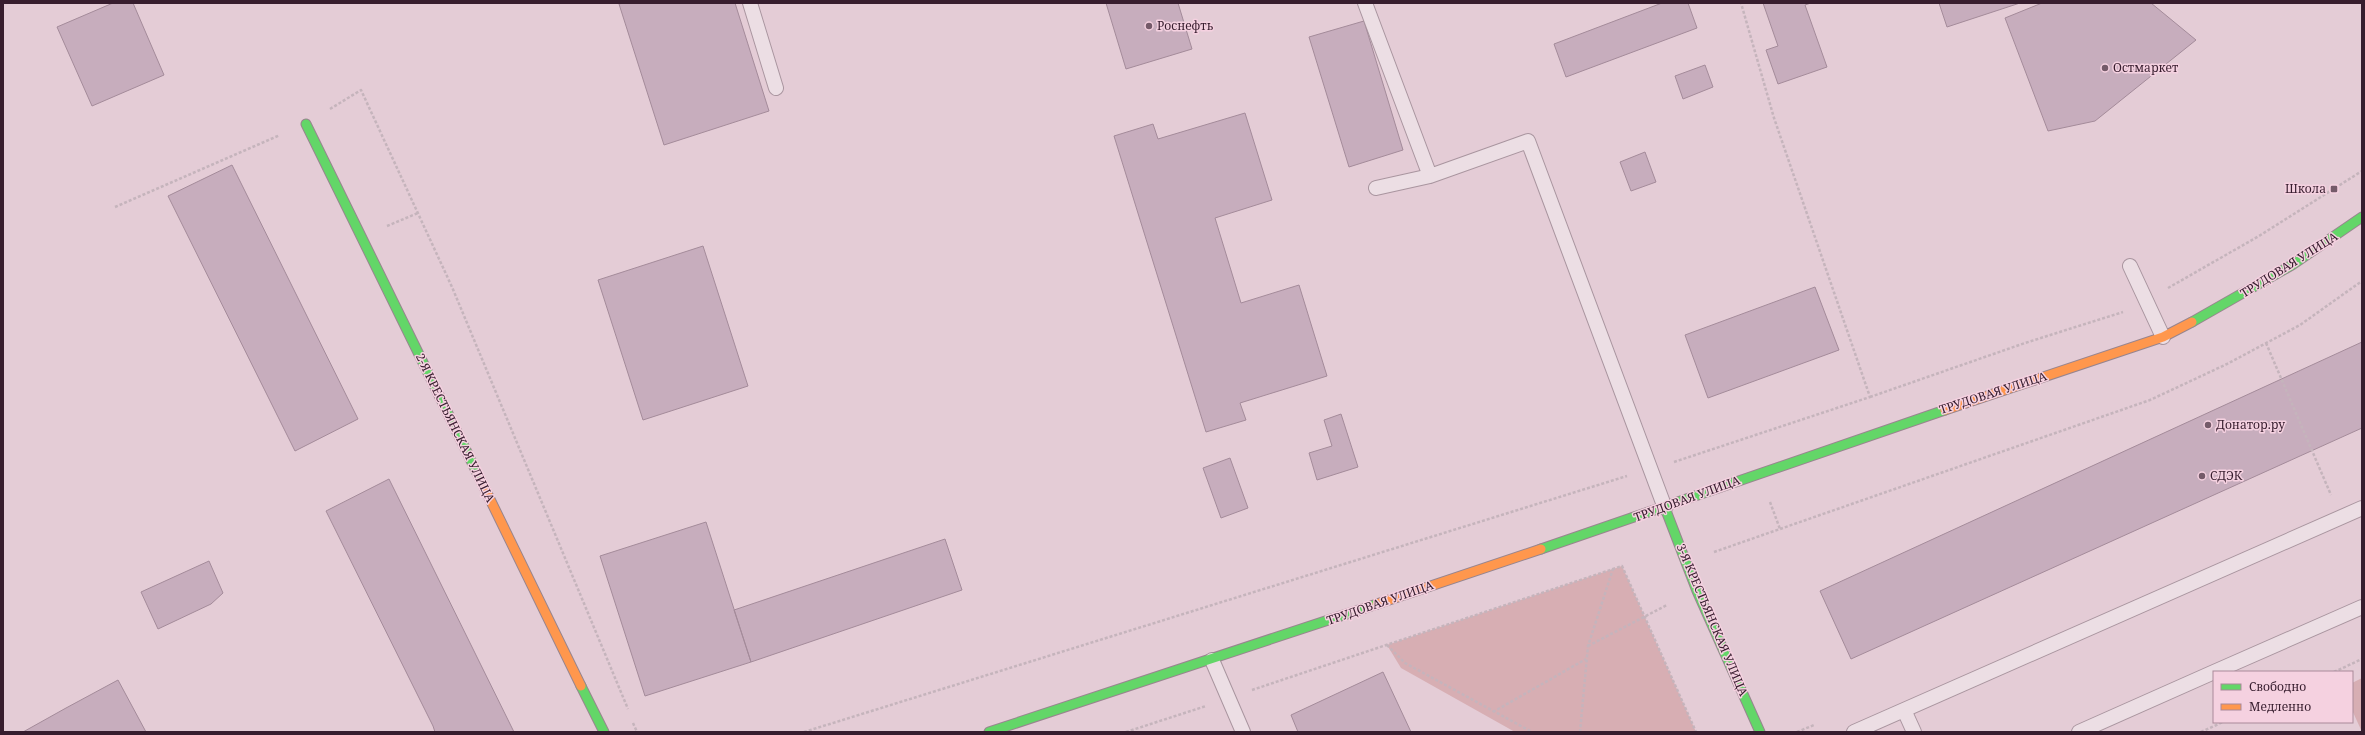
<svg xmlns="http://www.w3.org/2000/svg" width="2365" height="735" viewBox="0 0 2365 735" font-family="'Noto Serif',serif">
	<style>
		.green { fill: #d7aeb3 }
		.building { fill: #c7adbd; stroke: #a48b9a }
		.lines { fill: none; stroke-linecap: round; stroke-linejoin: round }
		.lane-casing { stroke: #a9959f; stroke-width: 16 }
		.fast-casing { stroke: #98858f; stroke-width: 11 }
		.slow-casing { stroke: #98858f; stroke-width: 11 }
		.path { stroke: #c5b4bc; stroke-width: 2.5; stroke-dasharray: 3 2; stroke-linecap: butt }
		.lane { stroke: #ecdee4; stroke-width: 14 }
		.fast { stroke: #63d668; stroke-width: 9 }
		.slow { stroke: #ff974d; stroke-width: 9 }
		.poi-dot { fill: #745a69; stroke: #f5d1e0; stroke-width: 1.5 }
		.labels { text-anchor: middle; stroke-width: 3; stroke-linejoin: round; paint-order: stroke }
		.poi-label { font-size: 12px; fill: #371d2e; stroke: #f5d1e0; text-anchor: start }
		.street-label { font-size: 12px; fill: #371d2e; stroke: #f5d1e0 }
	</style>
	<rect width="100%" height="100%" fill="#e4ccd6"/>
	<!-- green -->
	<path class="green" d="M1622,566L1696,732H1515L1401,668L1387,645Z
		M2362,678V732L2352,710V683Z"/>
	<!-- building -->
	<path class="building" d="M113,3H133L164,75L92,106L57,27Z
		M623,3H735L769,111L664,145L619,4Z
		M1106,3H1178L1192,49L1126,69Z
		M1662,3H1688L1697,28L1566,77L1554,44Z
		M1763,3H1811L1805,5L1827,67L1778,84L1766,50L1778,46Z
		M1939,3H2020L1947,27Z
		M2042,3H2151L2196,40L2095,121L2048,131L2005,18Z
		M1364,21L1403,150L1349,167L1309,37Z
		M1705,65L1713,87L1683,99L1675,76Z
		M1245,113L1272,200L1215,218L1241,303L1299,285L1327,376L1240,403L1246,420L1206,432L1114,136L1153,124L1158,139Z
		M1645,152L1656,182L1631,191L1620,162Z
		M232,165L358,419L295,451L168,196Z
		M703,246L748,386L643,420L598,280Z
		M1815,287L1839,350L1708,398L1685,335Z
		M2362,342V428L1851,659L1820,591Z
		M1341,414L1358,467L1317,480L1309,453L1332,446L1324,420Z
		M1230,458L1248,508L1221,518L1203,468Z
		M389,479L514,732H435L433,726L326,511Z
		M706,522L751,662L645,696L600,556Z
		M945,539L962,590L751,662L734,610Z
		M209,561L223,593L211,604L158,629L141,592Z
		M1383,672L1411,732H1298L1291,715Z
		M118,680L146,732H23L66,708Z"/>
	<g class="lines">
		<defs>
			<path id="lane" d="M750,3L776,88
				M1365,3L1430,176
				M1376,188L1430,176L1528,141L1665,508
				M2130,266L2163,337
				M1212,660L1243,732
				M2214,672L2362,607
				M1904,710L1914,732
				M1854,732L2362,508
				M2079,732L2214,672"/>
			<path id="fast" d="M306,124L485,489
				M2192,322L2292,265L2362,217
				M1665,508L1697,591L1760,732
				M1541,549L1945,410
				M581,686L604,732
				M989,732L1377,604"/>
			<path id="slow" d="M1945,410L2163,337L2192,322
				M485,489L581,686
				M1377,604L1541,549"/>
		</defs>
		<!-- lane casing -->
		<use href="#lane" class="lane-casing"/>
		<!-- fast casing -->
		<use href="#fast" class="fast-casing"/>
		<!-- slow casing -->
		<use href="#slow" class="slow-casing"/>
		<!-- path -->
		<path class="path" d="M330,109L361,90L452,287L628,709
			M115,207L280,135
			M387,226L418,213
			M2168,288L2259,236L2362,171
			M2266,343L2331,495
			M1870,397L2025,343L2123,312
			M1674,462L1870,397L1774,118L1741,3
			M1770,502L1780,529
			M1714,552L2150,400L2227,364L2300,325L2362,281
			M1387,645L1405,663L1532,732
			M1588,646L1667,605
			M2334,672L2362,659
			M1252,690L1622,566L1696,732
			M1493,712L1586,659
			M633,723L637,732
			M804,732L1627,476
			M1126,732L1206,706
			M1580,732L1588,646L1613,569
			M1797,732L1814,725
			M2201,732L2223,722"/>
		<!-- lane -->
		<use href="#lane" class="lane"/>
		<!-- fast -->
		<use href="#fast" class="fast"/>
		<!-- slow -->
		<use href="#slow" class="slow"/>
	</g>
	<!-- markers -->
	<g class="poi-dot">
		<circle cx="1149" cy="26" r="4"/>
		<circle cx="2105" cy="68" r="4"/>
		<rect x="2330" y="185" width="8" height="8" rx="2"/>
		<circle cx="2208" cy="425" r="4"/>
		<circle cx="2202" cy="476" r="4"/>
	</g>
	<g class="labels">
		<!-- poi labels -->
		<g class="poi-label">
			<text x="1157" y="30">Роснефть</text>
			<text x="2113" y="72">Остмаркет</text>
			<text x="2326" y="193" text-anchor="end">Школа</text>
			<text x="2216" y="429">Донатор.ру</text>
			<text x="2210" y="480">СДЭК</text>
		</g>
		<!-- street labels -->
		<g class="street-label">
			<text transform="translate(2289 265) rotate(-32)" y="4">ТРУДОВАЯ УЛИЦА</text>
			<text transform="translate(1993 393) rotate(-18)" y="4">ТРУДОВАЯ УЛИЦА</text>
			<text transform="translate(455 428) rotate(64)" y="4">2-Я КРЕСТЬЯНСКАЯ УЛИЦА</text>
			<text transform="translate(1687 499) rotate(-20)" y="4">ТРУДОВАЯ УЛИЦА</text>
			<text transform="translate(1380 603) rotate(-19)" y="4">ТРУДОВАЯ УЛИЦА</text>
			<text transform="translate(1712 620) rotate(67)" y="4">3-Я КРЕСТЬЯНСКАЯ УЛИЦА</text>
		</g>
	</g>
	<!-- border -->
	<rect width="2365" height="735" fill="none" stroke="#371d2e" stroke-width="8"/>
	<!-- legend -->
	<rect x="2213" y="671" width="140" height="52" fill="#f5d1e0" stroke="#a98999"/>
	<rect x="2221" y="684" width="20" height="6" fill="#63d668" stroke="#a98999"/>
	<text x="2249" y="691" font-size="12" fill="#371d2e">Свободно</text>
	<rect x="2221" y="704" width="20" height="6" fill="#ff974d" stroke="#a98999"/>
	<text x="2249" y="711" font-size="12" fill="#371d2e">Медленно</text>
</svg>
